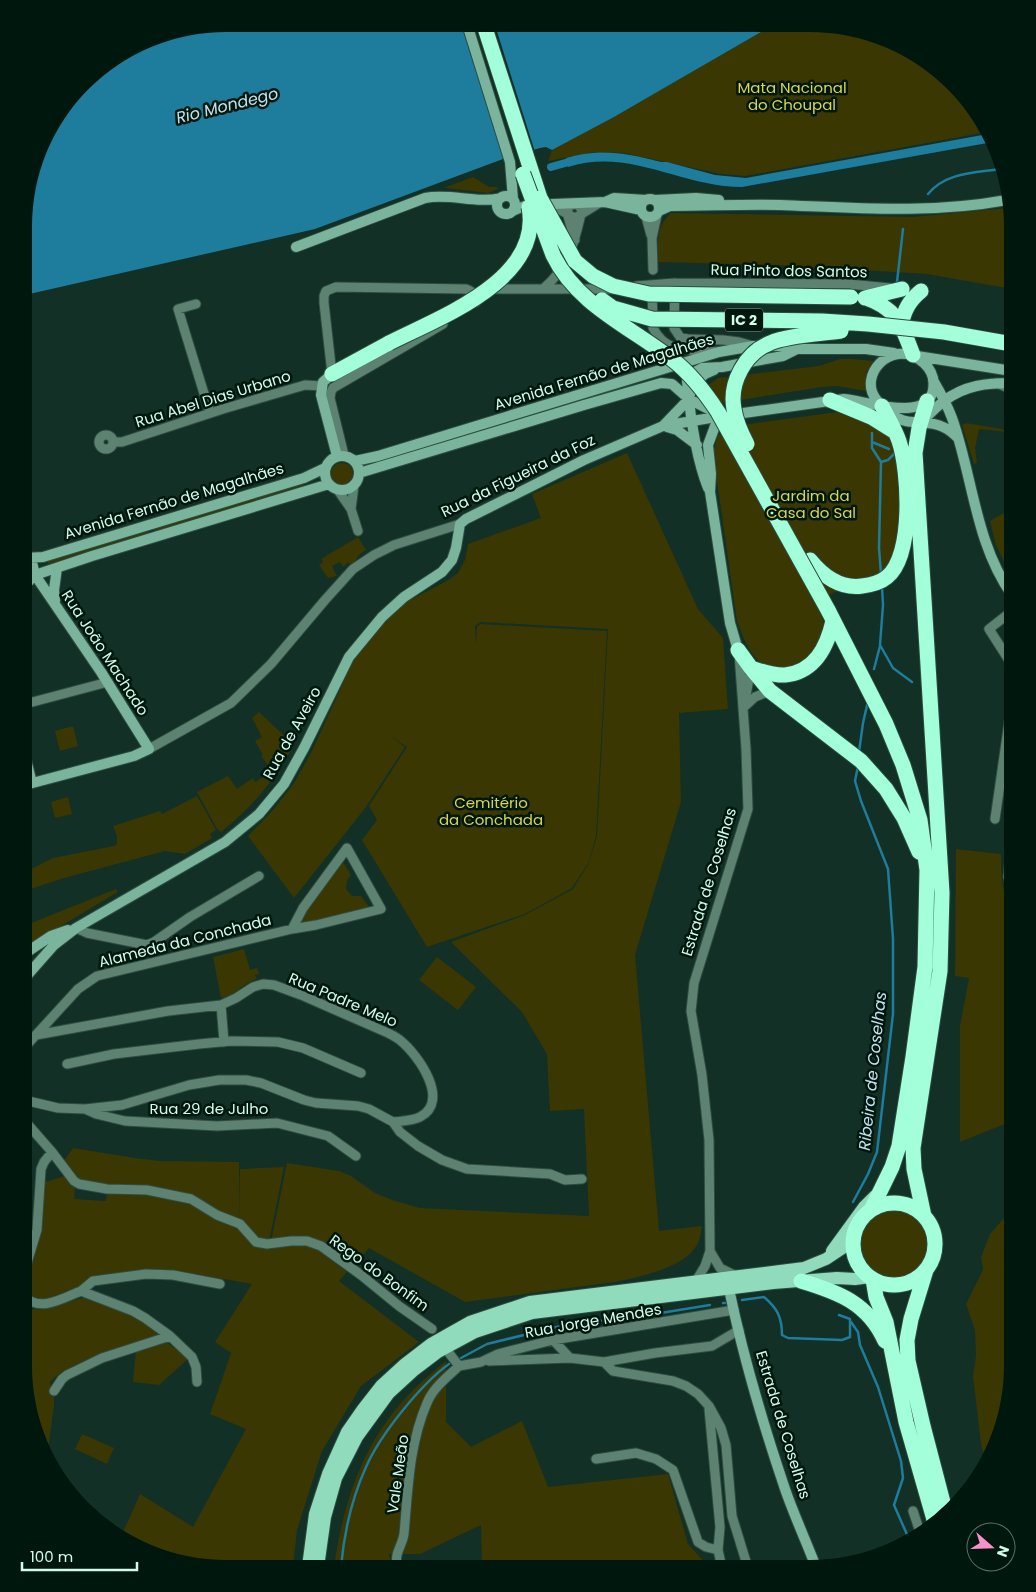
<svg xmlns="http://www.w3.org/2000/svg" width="1036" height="1592" viewBox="0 0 1036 1592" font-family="Poppins,sans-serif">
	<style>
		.green { fill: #3a3702 }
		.water { fill: #1e7c9c }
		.pier { fill: #123025 }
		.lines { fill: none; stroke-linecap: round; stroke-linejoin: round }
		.stream { stroke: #1e7c9c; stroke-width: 2.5 }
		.canal { stroke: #1e7c9c; stroke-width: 8 }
		.street-casing { stroke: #2d4d40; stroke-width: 11 }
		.secondary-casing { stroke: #2d4d40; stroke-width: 12 }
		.primary-casing { stroke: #2d4d40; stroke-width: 14 }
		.highway-casing { stroke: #2d4d40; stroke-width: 17 }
		.street { stroke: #5e8272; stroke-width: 9 }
		.secondary { stroke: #7ab49c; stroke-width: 10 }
		.primary { stroke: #8fdbbc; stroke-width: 12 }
		.highway { stroke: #a2ffd9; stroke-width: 15 }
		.highway-bridge-casing { stroke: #2d4d40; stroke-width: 17; stroke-linecap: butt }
		.highway-bridge { stroke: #a2ffd9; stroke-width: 15 }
		.labels { text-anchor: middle; stroke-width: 5; stroke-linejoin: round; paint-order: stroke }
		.shield { fill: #00170e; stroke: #92b7a7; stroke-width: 1 }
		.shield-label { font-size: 14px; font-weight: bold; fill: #d1fce9 }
		.park-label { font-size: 15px; fill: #dbd44e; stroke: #00170e }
		.street-label { font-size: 15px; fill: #d1fce9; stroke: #00170e }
		.water-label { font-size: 16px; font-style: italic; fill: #c2e1ef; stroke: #00170e }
	</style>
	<rect width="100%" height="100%" fill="#123025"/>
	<!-- green -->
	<path class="green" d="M773,25L836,26L887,39L933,66L970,103L987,132L745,176L721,174L623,153L595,152L548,161L552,150L614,117Z
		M473,177L489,187H497L498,189L488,193L446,188V187Z
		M1008,208L1012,227V289L927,274L777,265L657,262C659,243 655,227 671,213L913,217Z
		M840,359H852L873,361L866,373V391L837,386L822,387L715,404L703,402L698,398L703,389L718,378L819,366Z
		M837,412L860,419L889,436L899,471L901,516L897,547L883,572L856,581L815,602C818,607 822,614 823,619C826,642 814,664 791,668C781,670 771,669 762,663C748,654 743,635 737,621L713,453L718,435L742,425Z
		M966,423L1002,429L1007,432L979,429L975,448L977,463L974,464L962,425Z
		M627,453L698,609L723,638L728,709L679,713L681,802L635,955L659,1231L702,1226C701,1232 700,1240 697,1245C685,1268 638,1277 615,1282L465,1302L369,1248L353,1266L322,1244L271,1242L287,1163L339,1171L351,1176L375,1193L392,1200L420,1208L589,1216L584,1109L550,1111L547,1054L522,1012L451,942L525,915L573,889L589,863L597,836L608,629L480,622L475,626L476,644L477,627L480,624L607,631L596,836L589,862L572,888L525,914L427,947L362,840L377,820L369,806L407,747L391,736L393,708L391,736L405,747L366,807L294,898L248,836L274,809L294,783L312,751L356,655L378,625L404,603L447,581L458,573L465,560L468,544L541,518L532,494Z
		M331 474a11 11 0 1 1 22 0a11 11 0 1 1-22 0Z
		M303,484V486L154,532L153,529Z
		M1012,508V578L996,545L990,521Z
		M148,530L149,533L48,564L47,561Z
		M358,537L366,550L359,555L352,566L348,562L343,567L340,562L332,566L337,576L328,578L319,565L323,562L321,559Z
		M259,712L294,745C274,780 253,807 221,832L217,829L197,792L228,776L237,789L253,778L255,782L268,774L265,768L268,765L261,756L263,755L255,741L262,737L252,718Z
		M73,726L78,746L60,751L55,731Z
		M197,796L216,830L210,834L212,838L185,854L165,851L64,878L24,891L25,872L53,858L114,846L117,844V836L113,826L160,811L162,814Z
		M68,797L72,814L55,818L51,802Z
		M956,849L1001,854C1001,875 1002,896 1012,915V1121L960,1142V1026L969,978L955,976Z
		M343,862L351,875L347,880L346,889L352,896H361L370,908L303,923L301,921L302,917Z
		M116,889L118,892L24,948V926Z
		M244,949L250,970L257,968L259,974L255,975L257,979C243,983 235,996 221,998L213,957Z
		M437,957L476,987L458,1010L419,980Z
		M73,1148L135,1158L160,1161L239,1162L240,1221L218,1212L191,1197L98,1185L76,1179L63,1162Z
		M284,1167L269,1242L258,1239L240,1221V1169Z
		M65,1176L75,1187L74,1199L106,1201L107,1194L146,1195L189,1204L215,1219L237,1227L254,1246L266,1249L291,1246H306L319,1250L347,1272L339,1281L419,1342L361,1386L322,1451L297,1530L293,1567H200L149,1553L121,1537L140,1494L193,1527L246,1429L210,1414L231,1353L215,1342L252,1284L179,1271L142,1270L92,1279L77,1288L45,1301C35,1299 27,1293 25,1283L39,1236L42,1183Z
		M1012,1209V1379L1001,1431L986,1462L981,1444L973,1376L976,1355L975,1330L966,1304L983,1270L981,1257L990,1234Z
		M859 1245a35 35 0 1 1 70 0a35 35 0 1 1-70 0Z
		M86,1297L138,1318L162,1334C132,1344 71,1359 50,1382L54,1397V1405L47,1457L39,1443L24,1365V1309L27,1310L46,1308Z
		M166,1342L189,1358L159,1385L133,1382L136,1349Z
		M446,1361V1422L471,1447L522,1421L548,1487L668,1474L688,1544L710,1568L482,1567L481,1525L420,1554H389L392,1567H334C344,1498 364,1439 414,1389C424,1379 435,1370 446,1361Z
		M82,1434L114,1448L107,1464L75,1449Z"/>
	<!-- water -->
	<path class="water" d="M227,24L773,25L614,117L552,150L546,147L540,148L503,159L315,229L25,295L26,200L51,125L93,74L149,42Z
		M988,134L993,142L742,187C682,187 628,147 568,167L566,158C601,148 626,153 661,162H667L715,175L746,178Z"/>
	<!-- pier -->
	<path class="pier" d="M461,24L495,25L535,152L504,160Z"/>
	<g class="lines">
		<!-- stream -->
		<path class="stream" d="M928,194C946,172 975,173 1001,169
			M897,282L903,229
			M872,433V448L881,462L888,460L895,453
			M872,442L889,449
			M881,574L879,548L881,462
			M882,587L883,605L880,645L893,668L912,682
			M874,669L880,646
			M859,752L863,723L868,701
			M853,1202L868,1174L877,1152L893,1014V939L888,869L861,801L855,781L858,766
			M742,1300L764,1297C777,1308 782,1317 782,1335L788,1338L842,1340L850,1337V1319L839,1315
			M723,1303H725
			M851,1322L858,1332L860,1345L878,1387L901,1461L903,1478L894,1505L909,1539
			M461,1358L487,1344L569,1324L636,1317L710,1305
			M341,1567C344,1533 352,1498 366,1467C380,1435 421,1384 449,1364"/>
		<!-- canal -->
		<path class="canal" d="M551,167L576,160"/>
		<defs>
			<path id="street" d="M549,204L575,218L601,202
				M646,217L651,235
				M653,270L652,238L657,215
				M636,286L675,283
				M489,289H613
				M543,289C570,266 574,243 582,210L579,206L575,204L569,206L567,213L575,240
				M652,292L653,321
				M196,304L178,309L210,413
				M653,328C667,355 690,349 717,352
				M753,346L739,342L723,340L688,339L680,337L674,328L675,283L848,284L890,288
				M332,374L324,303V296L326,291L336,287L466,289C472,291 476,295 476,302
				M997,383L1012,390
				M99 442a7 7 0 1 1 14 0a7 7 0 1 1-14 0Z
				M113,442H122L223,409L305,385L322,386
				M344,455L330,398L331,392L333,388L443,324
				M337,489L351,509L358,531
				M351,509L354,486
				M1012,665L989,629L1012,611
				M745,701L751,668
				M25,704L108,682
				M743,708L755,697L770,691
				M149,749L231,703L271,664L325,600L353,569L374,555L394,545L460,524
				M995,819L1012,701
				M1012,890L1008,877L1012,840
				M76,928L87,933L147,945L154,942L190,917L259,876
				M221,1005L224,1042
				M36,1035L168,1011L221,1005L236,998L253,987L263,984L274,985L301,995L388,1033C392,1035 398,1038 401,1041C418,1055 451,1101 420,1117C412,1121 401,1121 393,1122
				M24,1048L78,989L97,976L292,929L316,925L381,909L347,848L303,908L292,929
				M67,1064L114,1054L199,1044L231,1041L278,1042L303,1048L361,1073
				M24,1100L58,1108L85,1109L122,1105L189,1085L219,1080H246L261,1083L304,1100L316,1103L358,1106L369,1109L393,1122L400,1132L418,1146L442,1160L467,1169L550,1174L565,1180L582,1179
				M85,1109L96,1114L125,1121L217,1126L277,1123L328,1136L356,1156
				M24,1120L52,1152L74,1181L79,1184L107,1189L147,1190L191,1199L217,1215L240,1224L256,1242L267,1244L291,1241H307L321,1246L361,1275L399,1306L432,1329
				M710,1251L720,1268L736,1276
				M24,1273L37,1230L41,1169L44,1162L52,1152
				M696,1281L705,1266L710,1251L709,1140L702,1075L691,1011L694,983L748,809L746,749L739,654
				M81,1291L93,1281L146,1274L173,1275L220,1284
				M24,1296C40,1313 63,1298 81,1291L133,1311L145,1318L170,1336L192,1357L196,1367L197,1382
				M553,1340L570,1358
				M449,1353L459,1366
				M489,1361L570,1358L604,1362L655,1353L712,1346L739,1330
				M604,1362L613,1371L673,1381L686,1386L698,1394L709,1406L721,1428L726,1445L732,1516L748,1568
				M459,1366L481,1362L498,1354L553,1340L734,1310
				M54,1391L62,1379L67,1375L102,1358L170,1336
				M709,1409L720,1527L718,1550L722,1568
				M596,1459L636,1453L656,1459L673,1470L698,1542L706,1547L718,1550
				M913,1511L920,1532
				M398,1567C393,1554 402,1547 404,1534C408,1491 409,1444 427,1403C433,1388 447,1377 459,1366"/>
			<path id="secondary" d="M467,24L510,162L513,199
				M497 205a9 9 0 1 1 18 0a9 9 0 1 1-18 0Z
				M641 208a9 9 0 1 1 18 0a9 9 0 1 1-18 0Z
				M655,200L696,198L719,200
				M605,202L641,210
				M515,210L527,205L605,202L614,198L646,200
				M659,211L670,206C707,206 744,204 780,205C857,208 931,214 1007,200
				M296,247L425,198C451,193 476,204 501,198
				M917,356L1012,371
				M332,374L323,382L321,395L337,456
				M933,380C940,392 947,404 952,418C973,477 975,543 1012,595
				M722,416L715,426L708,445L711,474L710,492L730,623L738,650
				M923,420C930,414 936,407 944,401C965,385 987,383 1012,383
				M663,426L689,399L692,385L705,374L714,370
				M667,427L677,430L697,445
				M325 473a17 17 0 1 1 34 0a17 17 0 1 1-34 0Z
				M355,461L378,456L719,352L753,346H784L797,349H866L894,353
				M359,473L584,405L661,383L672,384L689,399L718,414
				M708,488C696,458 690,414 687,381L693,373L702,368L722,367L783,356L797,349
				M25,558L43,557L304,478L325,468
				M25,583L28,582L35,575L32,562L29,558
				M55,601L54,590L57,568
				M25,756L32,783
				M25,785L134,756L149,749L101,672L35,575L92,556L329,484
				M24,954L51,936L68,930
				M24,979L54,945L76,928L225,842L259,814L284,784L304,748L349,657L382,617L404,597L442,572L452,560L456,548L460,524L466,519L584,460L663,426L722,416L844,399C868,401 940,428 933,378C931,370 926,364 920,360C890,339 858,376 876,399C884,411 899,422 913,422C923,423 934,422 943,427C949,429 954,434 958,438
				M729,1289C743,1356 763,1424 785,1489C794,1515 806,1541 816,1567"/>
			<path id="primary" d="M832,1251L864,1207L875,1196
				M308,1567L315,1514L328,1474L347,1432L363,1409L381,1386L405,1364L431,1344L470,1322L530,1302L804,1268L826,1259L853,1241
				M318,1567L325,1517L336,1478L357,1437L389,1393L413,1371L438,1352L475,1332L532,1313L773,1283L837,1278L855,1279L870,1277"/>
			<path id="highway" d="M484,25L540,198
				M865,298L902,289
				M866,298C898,309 902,326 913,355
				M901,324C905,309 909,301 921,291
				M332,374L389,343
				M830,400L871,417L895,432
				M810,560C823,576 840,589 862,586C870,585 881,582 887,577C914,555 909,471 899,441C895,429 888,418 882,406
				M828,610L886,724L903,765L920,820L927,870L925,967L913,1057L899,1146L892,1167L871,1210
				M738,650L751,668L770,691L861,761L886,789L904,818L919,852
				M751,668C761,671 774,676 785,675C815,672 827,647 833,621
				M853 1244a41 41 0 1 1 82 0a41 41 0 1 1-82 0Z
				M924,1216L914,1169L913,1148L940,971L942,893L915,453L919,428L927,401
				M926,1270L911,1319L907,1340L908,1361L923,1426L946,1514
				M873,1279L876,1297L886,1322L906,1422L935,1523
				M801,1281C838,1292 868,1303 885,1341"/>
		</defs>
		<!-- street casing -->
		<use href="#street" class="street-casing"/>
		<!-- secondary casing -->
		<use href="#secondary" class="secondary-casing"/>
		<!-- primary casing -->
		<use href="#primary" class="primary-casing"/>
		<!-- highway casing -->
		<use href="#highway" class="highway-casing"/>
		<!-- street -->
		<use href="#street" class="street"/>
		<!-- secondary -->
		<use href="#secondary" class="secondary"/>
		<!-- primary -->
		<use href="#primary" class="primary"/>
		<!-- highway -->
		<use href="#highway" class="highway"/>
		<defs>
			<path id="highway-bridge" d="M523,174L553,255C577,305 631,327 673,360C691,374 705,392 718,412L828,610
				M540,198L575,261L593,276L613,286L649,294L851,297
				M602,300L613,308L652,319L822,321L868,324L944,332L1012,344
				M389,343C440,317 543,280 529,207
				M747,444C741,433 736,422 734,409C729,383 745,353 770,343C788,335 821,334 841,331"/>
		</defs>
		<!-- highway-bridge casing -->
		<use href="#highway-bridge" class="highway-bridge-casing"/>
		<!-- highway-bridge -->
		<use href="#highway-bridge" class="highway-bridge"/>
	</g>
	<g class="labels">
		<!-- shield labels -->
		<rect class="shield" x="725" y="308.5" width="38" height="23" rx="4"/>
		<g class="shield-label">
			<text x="744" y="325">IC 2</text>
		</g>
		<!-- park labels -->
		<g class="park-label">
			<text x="792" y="93">Mata Nacional<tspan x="792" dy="17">do Choupal</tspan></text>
			<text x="811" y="501">Jardim da<tspan x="811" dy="17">Casa do Sal</tspan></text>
			<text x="491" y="808">Cemitério<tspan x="491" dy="17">da Conchada</tspan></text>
		</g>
		<!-- street labels -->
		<g class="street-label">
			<text transform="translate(789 271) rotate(1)" y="5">Rua Pinto dos Santos</text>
			<text transform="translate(604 372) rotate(-17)" y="5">Avenida Fernão de Magalhães</text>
			<text transform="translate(213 399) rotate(-17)" y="5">Rua Abel Dias Urbano</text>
			<text transform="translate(518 476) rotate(-26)" y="5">Rua da Figueira da Foz</text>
			<text transform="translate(174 501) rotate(-17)" y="5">Avenida Fernão de Magalhães</text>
			<text transform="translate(105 653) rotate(57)" y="5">Rua João Machado</text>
			<text transform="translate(292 733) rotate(-61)" y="5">Rua de Aveiro</text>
			<text transform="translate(709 882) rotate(-73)" y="5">Estrada de Coselhas</text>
			<text transform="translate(185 941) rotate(-14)" y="5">Alameda da Conchada</text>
			<text transform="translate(343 1000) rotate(23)" y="5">Rua Padre Melo</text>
			<text x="209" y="1114">Rua 29 de Julho</text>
			<text transform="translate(379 1273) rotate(36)" y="5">Rego do Bonfim</text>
			<text transform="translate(593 1321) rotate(-10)" y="5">Rua Jorge Mendes</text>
			<text transform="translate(783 1425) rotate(73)" y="5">Estrada de Coselhas</text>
			<text transform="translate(398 1474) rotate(-82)" y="5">Vale Meão</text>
		</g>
		<!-- water labels -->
		<g class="water-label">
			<text transform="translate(227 105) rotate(-14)" y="6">Rio Mondego</text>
			<text transform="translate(872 1071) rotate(-84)" y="6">Ribeira de Coselhas</text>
		</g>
	</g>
	<!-- crop -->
	<path d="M0 0H1036V1592H0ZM226 32H810A194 194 0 0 1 1004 226V1366A194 194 0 0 1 810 1560H226A194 194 0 0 1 32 1366V226A194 194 0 0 1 226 32Z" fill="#00170e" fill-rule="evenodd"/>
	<!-- north arrow -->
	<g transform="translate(991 1547) rotate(110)"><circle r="24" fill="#00170e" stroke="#547366"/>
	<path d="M0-4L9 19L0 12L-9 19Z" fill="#f990ca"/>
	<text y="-8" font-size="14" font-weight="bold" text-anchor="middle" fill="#d1fce9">N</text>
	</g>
	<!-- scale -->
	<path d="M22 1562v8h115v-8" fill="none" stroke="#d1fce9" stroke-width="2.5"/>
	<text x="30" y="1562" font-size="15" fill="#d1fce9" stroke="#00170e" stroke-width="4" paint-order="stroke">100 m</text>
</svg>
